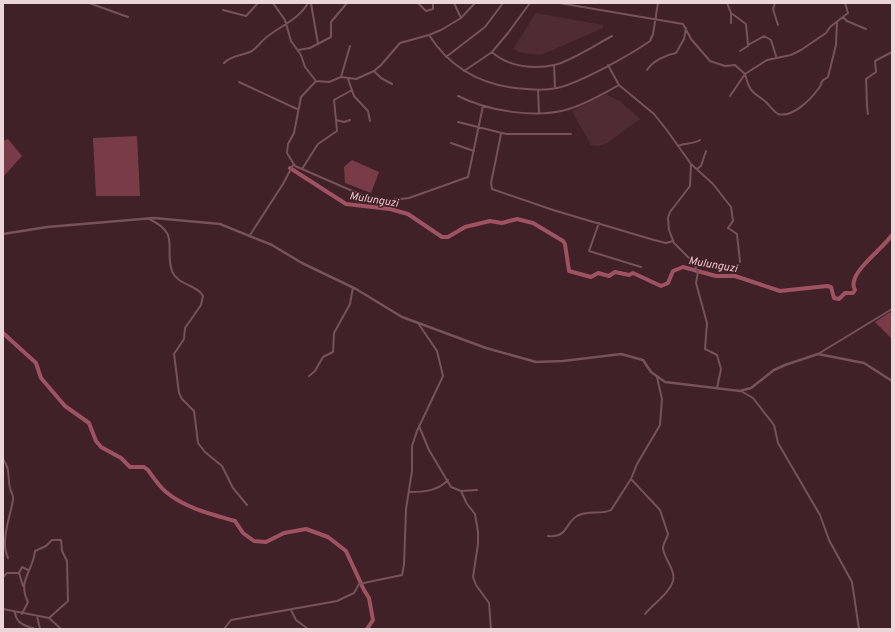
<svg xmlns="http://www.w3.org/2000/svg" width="895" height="632" viewBox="0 0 895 632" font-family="Overpass,sans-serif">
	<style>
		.built { fill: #4f2b32 }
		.green { fill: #7a3b48 }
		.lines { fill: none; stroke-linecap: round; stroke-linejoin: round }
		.river { stroke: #9f5262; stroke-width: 4 }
		.minor { stroke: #755358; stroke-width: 2 }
		.tertiary { stroke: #755358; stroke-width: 2.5 }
		.labels { text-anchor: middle; stroke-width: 3; stroke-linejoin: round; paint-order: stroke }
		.water-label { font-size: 11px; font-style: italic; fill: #f2c4cb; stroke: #3f2127 }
	</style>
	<rect width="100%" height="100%" fill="#3f2127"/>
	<!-- built -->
	<path class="built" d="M536,13L603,25V28L541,55L521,53L513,49Z
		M606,94L620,101L640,119L607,143L598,146L591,145L572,111Z"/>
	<!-- green -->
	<path class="green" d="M137,136L140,196H96L93,138Z
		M8,139L22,156L3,177V141Z
		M352,160L379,172L371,193L345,183L344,167Z
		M890,312L892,314V339L875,322Z"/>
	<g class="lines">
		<!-- river -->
		<path class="river" d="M290,168L346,204L390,209L408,214L442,237H448L465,227L490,221L502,223L517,219L533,223L563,241L565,244L569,271L591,277L598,273L609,276L615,272L629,275L633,273L661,286L668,283L673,271L683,267L716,276H735L780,291L827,286L831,287L834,298L839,299L845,293H853L855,290C854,288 853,284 854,281C857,267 883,248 892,235
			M3,333L36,363L41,378L65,406L89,423L96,441L101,447L121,458L130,467H144L148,470C153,477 159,486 166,492C185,508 211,514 235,521L243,533L254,541L266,542L284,533L306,529L328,537L346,551L364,590L369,598L373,620L367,629"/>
		<!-- minor -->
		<path class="minor" d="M89,3L128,17
			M273,3L285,20L291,41L301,55L305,67L316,81L329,82L341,77L356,79L374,71L381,65L400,43L429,35L441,30L461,18L475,3
			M311,3L318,44
			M418,3L426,11L433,9V3
			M454,3L461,18
			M559,3L683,24L691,39L710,61L725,66L735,65L745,74L767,60L791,55L801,50L826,33L830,27L848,13L845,3
			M727,3L731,13V23
			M775,3L773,9L778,25
			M223,10L246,16L258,3
			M731,13L746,24L748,45L764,36L771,40L776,56
			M843,17L847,21L866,29
			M429,35C452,71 485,87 527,89C537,90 547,90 557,88C580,83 630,55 650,41L653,34L658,3
			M298,50L310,48L331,37V22L347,3
			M740,51L748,46
			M492,52C507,66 533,70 554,65C569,62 597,44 612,36
			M446,57L485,27L503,3
			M224,63C231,55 242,56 252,51C258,47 262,40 268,36C281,26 300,18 308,3
			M554,65L555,88
			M647,70C653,61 665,55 676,53L684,39L686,28
			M374,71L381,78L392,84
			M464,71L492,52L508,33L530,3
			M745,74C750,93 752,91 766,102C770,106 773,111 778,114C793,118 811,99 819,88C821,86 821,82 823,80C825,79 827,78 828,77L836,45L837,22
			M341,77L350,46
			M348,79L354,96L368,111L370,121
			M316,81L301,97L294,133L288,144L287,153L295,166L364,196L383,201L409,198L468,177L483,106
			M239,82L297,109
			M619,85L654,114L666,129L691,164L713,184L731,207L733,221L728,228L737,234L740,262
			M538,90L539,112
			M458,96C488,111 536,119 569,109C586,104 603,94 619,85L608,65
			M730,96L745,74
			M868,114C866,102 867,91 866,79L876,72L875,61L892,52
			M350,120L344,122L336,120L334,100L352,90
			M458,122L506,134H571
			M501,134L491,183L492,189L553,210L654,240L666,243L673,241
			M451,143L474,151
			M678,146C686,142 692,145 700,140
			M691,164L690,186L670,212L668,218L669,230L674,243L693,262L698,272L696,283L707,323L705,349L717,355L721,369L717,388
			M302,169L318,144L337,131L336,120
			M697,169L701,166L706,151
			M149,219C181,234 164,247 172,271C177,285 198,285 203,296L201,305L185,328L184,339L174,354L179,393L182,399L194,411L198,443L205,452L222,466L233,488L247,505
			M599,223L589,251L641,267
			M250,235L283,184L293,165
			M818,354L892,309
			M309,376L315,371L323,357L333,352L334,333L350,304L353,287
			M741,391L753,398L774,425L778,443L820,515L829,540L852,582L859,629
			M419,426L429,450L451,487L461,491L467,504L475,514L478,532V544L473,577L476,585L489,603L491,629
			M3,459C11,471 7,476 10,488C11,493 14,495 13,500C10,518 0,541 8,558
			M631,479L660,510L668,534C667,539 663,543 663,548C664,559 676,570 673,581C669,594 653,604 645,614
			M461,491L477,490
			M409,492C424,492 438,491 448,480
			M548,536C568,538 565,523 577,516C588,510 602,515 611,510L631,479L637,464L660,425L662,399L657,377
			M3,577L7,573H19
			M23,586L19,573L22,567L28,570
			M3,609L49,618L61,629
			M291,610L296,620L308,629
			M15,613C17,624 25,626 36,629
			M22,614L28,602C17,580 33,572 35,551L46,546L52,540H61L62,551L67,561L68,601L49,618
			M37,616L40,629
			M224,629L231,620L337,601L354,593L359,584L402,575L404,565L406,509L412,471V446L417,431L443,376L437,351L418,323"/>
		<!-- tertiary -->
		<path class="tertiary" d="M3,234L47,227L154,218L220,224L272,245L302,263L356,289L402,317L486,348L536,362L563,361L621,354L643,360L651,372L665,382L740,391L751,388L774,370L785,365L818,354L864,363L892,381"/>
	</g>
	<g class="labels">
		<!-- water labels -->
		<g class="water-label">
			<text transform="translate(374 199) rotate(9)" y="4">Mulunguzi</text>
			<text transform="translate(713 264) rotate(10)" y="4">Mulunguzi</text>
		</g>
	</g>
	<!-- border -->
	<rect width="895" height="632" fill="none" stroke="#ead5d8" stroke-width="8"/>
</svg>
